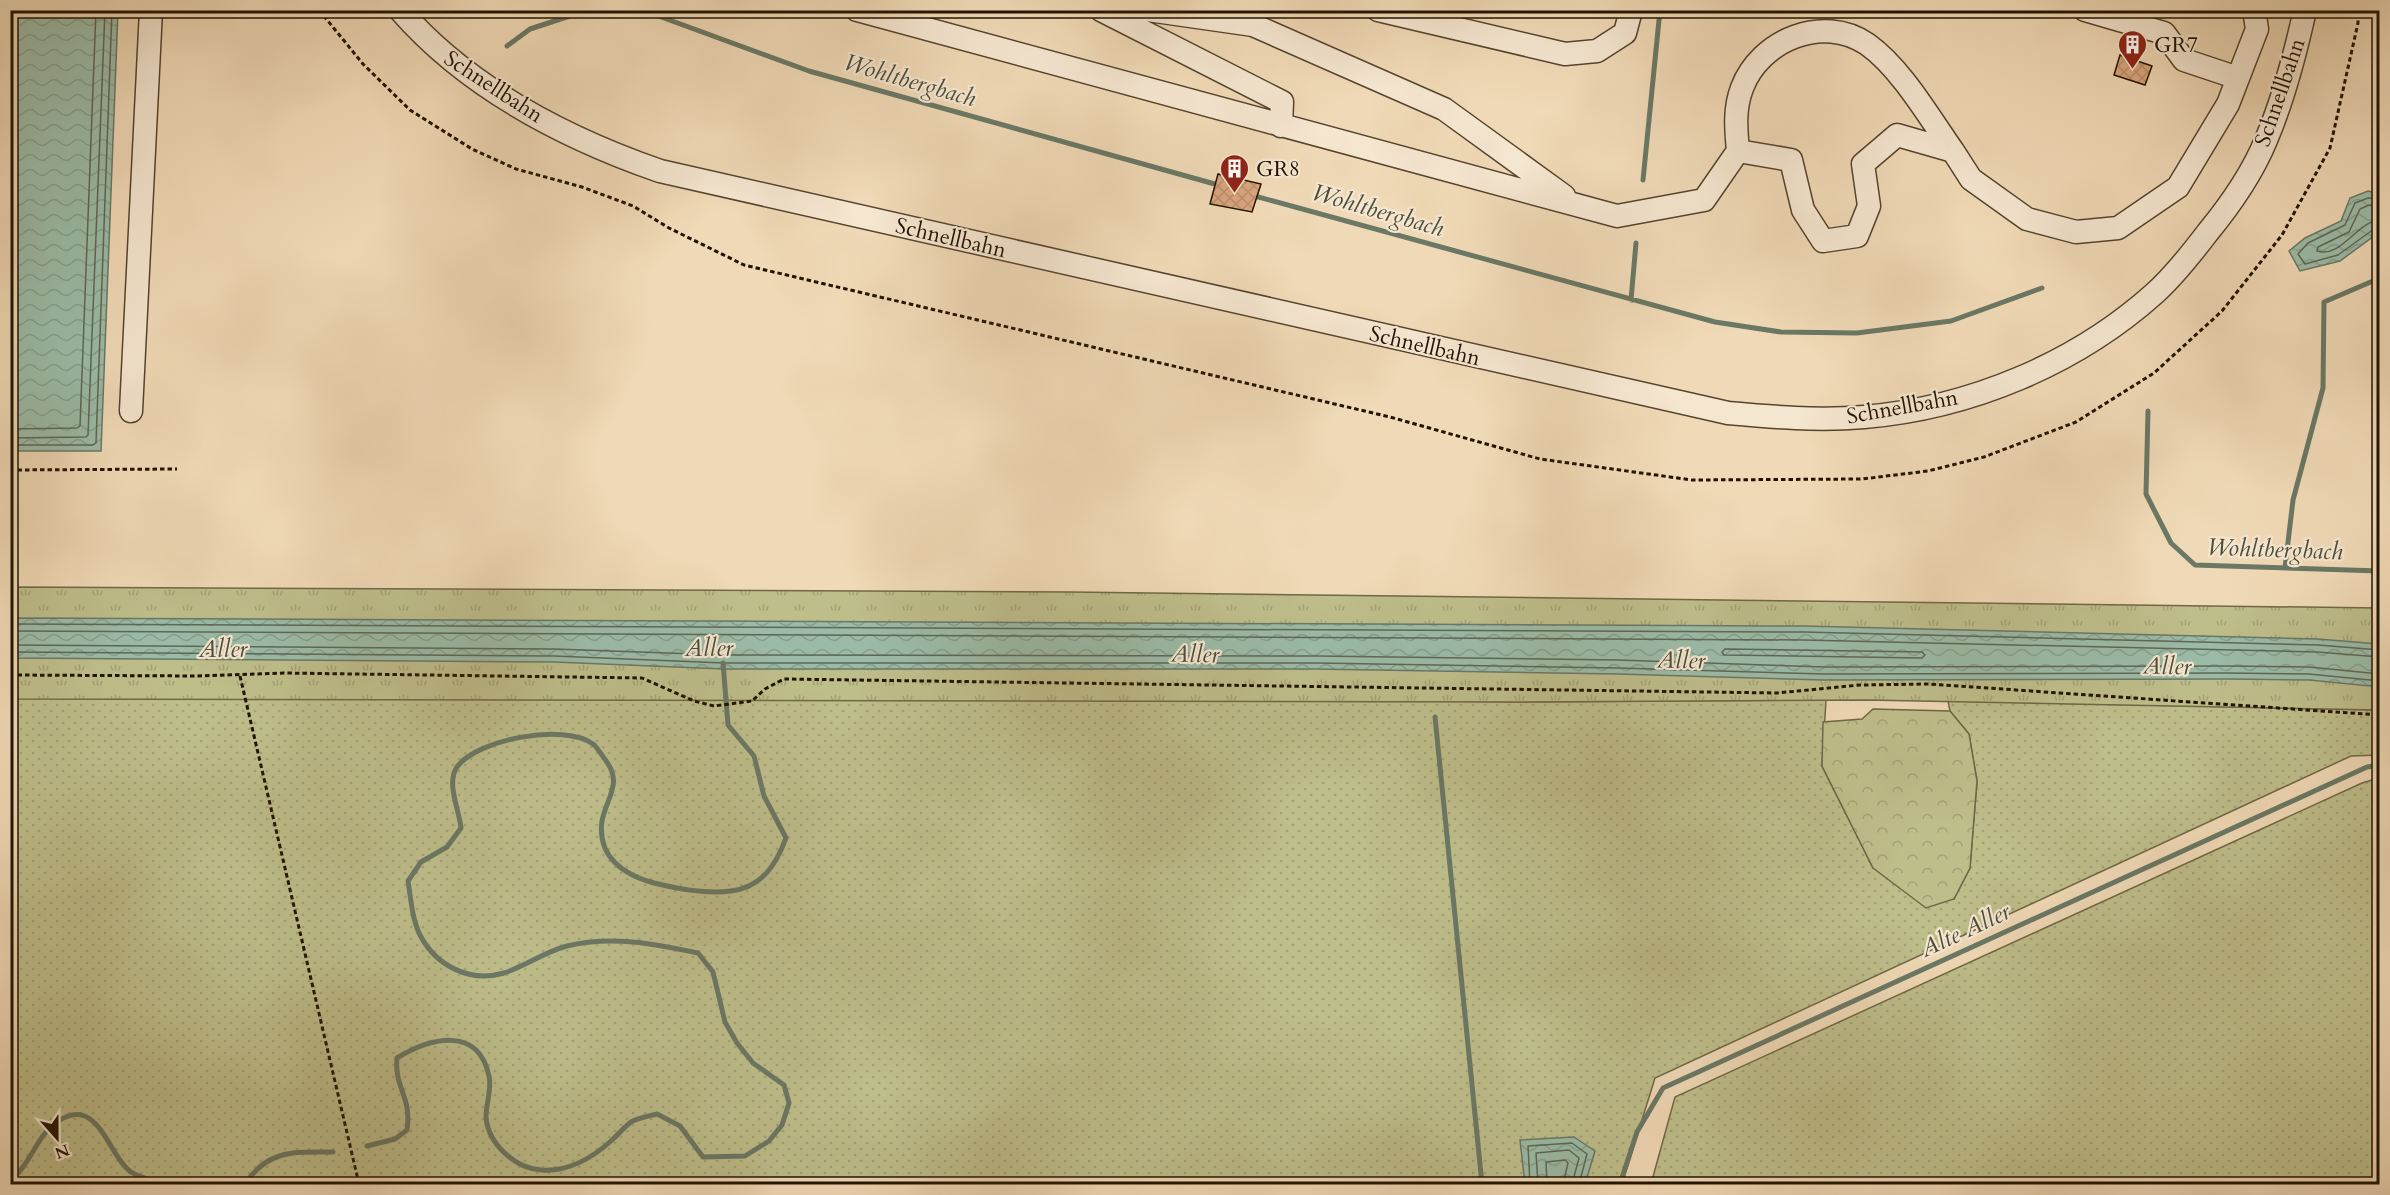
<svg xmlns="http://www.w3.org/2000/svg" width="2390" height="1195" viewBox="0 0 2390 1195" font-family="Cardo,serif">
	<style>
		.grass { fill: url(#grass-dots); stroke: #706846; stroke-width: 1.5 }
		.forest { fill: url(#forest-crowns); stroke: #706846; stroke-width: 1.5 }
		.park { fill: url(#park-tufts); stroke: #706846; stroke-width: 1.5 }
		.water { fill: url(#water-waves); stroke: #6a7865; stroke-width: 1.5 }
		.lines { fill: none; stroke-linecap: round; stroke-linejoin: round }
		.shore { stroke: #5e6754; stroke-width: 1.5 }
		.stream { stroke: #6a7865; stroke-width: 5 }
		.building { fill: url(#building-cross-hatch); stroke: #211300; stroke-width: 1.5 }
		.minor-casing { stroke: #55442e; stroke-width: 25 }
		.path { stroke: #211300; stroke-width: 3; stroke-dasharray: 4.5 3; stroke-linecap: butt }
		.minor { stroke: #f5e6d0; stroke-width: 22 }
		.labels { text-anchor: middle; stroke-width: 4.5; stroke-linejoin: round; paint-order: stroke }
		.poi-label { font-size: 22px; fill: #211300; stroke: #f5e6d0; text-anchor: start }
		.street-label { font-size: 22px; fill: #211300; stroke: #f5e6d0 }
		.water-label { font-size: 24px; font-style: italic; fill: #4c4e3b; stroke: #f5e6d0 }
	</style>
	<defs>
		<pattern id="grass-dots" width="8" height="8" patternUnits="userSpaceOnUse" patternTransform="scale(1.5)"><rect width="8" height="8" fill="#bebe8b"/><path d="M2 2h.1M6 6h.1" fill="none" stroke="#a3a276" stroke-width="1.8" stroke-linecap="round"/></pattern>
		<pattern id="forest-crowns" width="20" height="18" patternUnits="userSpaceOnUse" patternTransform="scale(1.5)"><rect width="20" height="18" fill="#bebe8b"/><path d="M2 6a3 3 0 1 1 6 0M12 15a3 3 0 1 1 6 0" fill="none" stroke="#a3a276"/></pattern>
		<pattern id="park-tufts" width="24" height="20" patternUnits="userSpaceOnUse" patternTransform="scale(1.5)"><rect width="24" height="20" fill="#bebe8b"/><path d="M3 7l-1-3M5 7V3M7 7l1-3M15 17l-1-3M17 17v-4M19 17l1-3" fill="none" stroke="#a3a276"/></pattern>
		<pattern id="water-waves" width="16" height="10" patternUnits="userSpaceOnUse" patternTransform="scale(1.5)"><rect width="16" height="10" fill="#9bbba8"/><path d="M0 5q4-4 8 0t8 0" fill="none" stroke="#85a08f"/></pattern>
		<pattern id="building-cross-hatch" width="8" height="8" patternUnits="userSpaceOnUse" patternTransform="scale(1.5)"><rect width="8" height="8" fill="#d9a67e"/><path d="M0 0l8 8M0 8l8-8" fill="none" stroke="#ba8e6b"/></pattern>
	</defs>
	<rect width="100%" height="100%" fill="#f0d9b6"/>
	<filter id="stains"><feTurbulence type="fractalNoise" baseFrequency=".00333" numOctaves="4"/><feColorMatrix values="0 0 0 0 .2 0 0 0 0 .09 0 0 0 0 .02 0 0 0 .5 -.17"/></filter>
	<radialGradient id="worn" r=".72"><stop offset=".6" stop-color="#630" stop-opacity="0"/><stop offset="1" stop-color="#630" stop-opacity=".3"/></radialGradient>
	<!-- grass -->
	<path class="grass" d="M11,681L1516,702L1826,700L1822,766L1873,868L1954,899L1970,868L1977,781L1969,734L1950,711L1948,701L2379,710V755L2351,756L1655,1078L1622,1184H11Z
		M2379,778L2377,808L2379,1184H1651L1675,1097L2362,783Z"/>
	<!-- forest -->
	<path class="forest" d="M1873,709L1950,711L1969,734L1977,781L1970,868L1954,899L1926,908L1873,868L1822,766L1823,722L1862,719Z"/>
	<!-- park -->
	<path class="park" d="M10,587L1070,592L2379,608V710L1867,700L1516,702L11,699Z"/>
	<!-- water -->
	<path class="water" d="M10,11H118L101,451H11Z
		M2368,191L2379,194L2378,233L2340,261L2300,271L2289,251L2305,238L2341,221L2350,198Z
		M11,618L1804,626L2318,639L2379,644L2380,687L2309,680L2227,679L1824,680L1618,674L1315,669H724L554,662L11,658Z
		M1574,1137L1595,1151L1585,1184H1525L1520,1140Z"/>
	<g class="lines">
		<!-- shore -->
		<path class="shore" d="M2380,199L2368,198L2355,203L2345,225L2308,243L2298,254L2305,264L2338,255L2374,229L2380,227
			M2380,207L2369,205L2360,209L2349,232L2318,247L2317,251C2341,259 2357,221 2380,220
			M10,429L77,428L80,426L96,10
			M10,438L86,437L88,435L105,10
			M10,445H93L96,443L112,10
			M10,624L1804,632L2318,645L2380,650
			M10,631L1804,640L2317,652L2380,657
			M10,645L554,649L724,655L1316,656L1618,660L1825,667L2227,666L2309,667L2380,674
			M1725,649L1922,652L1925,655L1922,658L1724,655L1722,652Z
			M10,652L554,656L724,663H1316L1618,668L1825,674L2227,673L2309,674L2380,681
			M1530,1184L1528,1146L1572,1143L1587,1154L1579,1184
			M1538,1184L1536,1153L1569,1150L1579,1158L1572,1184
			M1547,1184L1546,1162L1565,1160L1568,1163L1563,1184"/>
		<!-- stream -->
		<path class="stream" d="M507,46L530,29L579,13L653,14L809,71L1222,186
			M1643,180L1660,10
			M1251,195L1715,322L1781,332L1857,333L1951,321L2042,288
			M1631,300L1636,243
			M2148,411L2146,494L2171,543L2195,565L2380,571
			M2285,568L2293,500L2323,388L2324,302L2380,278
			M1435,717L1482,1184
			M367,1146L395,1139L407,1130C412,1096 394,1088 397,1058C430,1038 478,1025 489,1076C492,1089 486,1103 486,1117C488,1144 515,1168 541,1170C567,1172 592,1158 611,1141C618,1135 624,1127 631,1122C638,1118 649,1116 657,1114L680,1126L703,1157L745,1156L769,1141L782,1125L789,1103L784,1085L753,1063L737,1043L725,1022L713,972L698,953C655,944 611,935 567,946C544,952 526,966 504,973C470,983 436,966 420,935C412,919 411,899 408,881L421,862L447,847L461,828C459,809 446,783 457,767C477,739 564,723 593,744C597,747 601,754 604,758C624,783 607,796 602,821C597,857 624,875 654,883C679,889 705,894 731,891C762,887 776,865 786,838L764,796L754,756L728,725L723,663
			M10,1180C31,1165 36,1136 57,1122C98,1093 108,1156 131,1172C140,1178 152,1179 161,1184
			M245,1184C268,1149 295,1152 333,1152
			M1620,1184L1637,1132L1663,1088L2367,767L2380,765"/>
	</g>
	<!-- building -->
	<path class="building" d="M2120,55L2152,66L2145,85L2114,75Z
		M1218,174L1261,184L1252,212L1210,204Z"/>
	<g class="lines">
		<defs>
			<path id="minor" d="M400,10C467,87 565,138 660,171L1728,413C1773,417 1818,421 1864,417C1970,408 2076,364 2155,293C2175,275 2192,253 2208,232C2231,204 2252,174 2266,140C2284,98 2295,55 2305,10
				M857,10L1617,216L1704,200L1738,151L1791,160L1803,210L1823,241L1857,236L1869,206L1863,164L1897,135L1953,151L1971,179L2027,219L2076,232L2118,228L2178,187L2228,104L2257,29L2254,10
				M1101,10L1282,102L1281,126
				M1148,10L1253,25L1444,109L1564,196
				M1378,10L1565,54L1597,51L1625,33L1631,10
				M2085,10L2164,33L2184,60L2238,78
				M1738,151C1736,129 1734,109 1742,88C1760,40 1823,14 1867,44C1901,68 1929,117 1953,151
				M131,411L151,10"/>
		</defs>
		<!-- minor casing -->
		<use href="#minor" class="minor-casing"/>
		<!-- path -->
		<path class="path" d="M319,10L363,64L410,110L472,149L516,169L582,187L633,206L669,228L744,265L1390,417L1540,459L1692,480L1862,479L1928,471L1984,457L2076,422L2154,373L2222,311L2282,235L2330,148L2358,23V10
			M10,470L177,469
			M10,675L197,676L284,673L642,678L694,701L714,706L752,701L765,689L784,679L1777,693L1860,685L1929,684L2380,715
			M240,676L359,1184"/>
		<!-- minor -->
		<use href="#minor" class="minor"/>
	</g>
	<!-- icons -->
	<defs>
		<symbol id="building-pin" viewBox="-11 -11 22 30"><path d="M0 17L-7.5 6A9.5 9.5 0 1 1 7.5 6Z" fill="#8f2418" stroke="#f5e6d0"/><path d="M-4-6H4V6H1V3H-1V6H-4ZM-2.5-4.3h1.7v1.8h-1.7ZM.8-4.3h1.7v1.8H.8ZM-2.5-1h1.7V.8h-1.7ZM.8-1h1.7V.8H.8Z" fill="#fff"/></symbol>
	</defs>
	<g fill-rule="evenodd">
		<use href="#building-pin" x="2116" y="28" width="33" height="45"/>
		<use href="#building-pin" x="1218" y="152" width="33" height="45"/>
	</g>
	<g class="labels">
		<!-- poi labels -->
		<g class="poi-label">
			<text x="2154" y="52">GR7</text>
			<text x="1256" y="176">GR8</text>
		</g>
		<!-- street labels -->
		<g class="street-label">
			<text transform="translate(494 86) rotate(33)" y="8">Schnellbahn</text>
			<text transform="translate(2279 92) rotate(-71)" y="8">Schnellbahn</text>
			<text transform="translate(951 237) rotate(13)" y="8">Schnellbahn</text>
			<text transform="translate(1425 345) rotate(13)" y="8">Schnellbahn</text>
			<text transform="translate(1902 406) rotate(-10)" y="8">Schnellbahn</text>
		</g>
		<!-- water labels -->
		<g class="water-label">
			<text transform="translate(910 80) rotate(16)" y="8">Wohltbergbach</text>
			<text transform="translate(1378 210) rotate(16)" y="8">Wohltbergbach</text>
			<text transform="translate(2275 549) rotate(2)" y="8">Wohltbergbach</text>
			<text x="709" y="656">Aller</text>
			<text x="223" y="657">Aller</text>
			<text transform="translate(1195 654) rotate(1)" y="8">Aller</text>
			<text transform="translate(1681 660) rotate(1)" y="8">Aller</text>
			<text transform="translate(2167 666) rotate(1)" y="8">Aller</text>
			<text transform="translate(1965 930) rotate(-25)" y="8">Alte Aller</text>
		</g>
	</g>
	<!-- margin -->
	<rect width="2390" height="1195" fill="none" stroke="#f0d9b6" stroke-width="36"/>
	<rect x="12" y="12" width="2366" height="1171" fill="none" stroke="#211300" stroke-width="3"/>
	<rect x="18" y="18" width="2354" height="1159" fill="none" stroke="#211300" stroke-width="1.5"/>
	<!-- north arrow -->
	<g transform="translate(57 1138) rotate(159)" stroke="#f5e6d0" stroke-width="4.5" paint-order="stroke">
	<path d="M0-4.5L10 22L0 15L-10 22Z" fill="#211300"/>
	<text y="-9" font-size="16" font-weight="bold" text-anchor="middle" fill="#211300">N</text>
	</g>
	<rect width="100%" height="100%" filter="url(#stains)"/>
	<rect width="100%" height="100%" fill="url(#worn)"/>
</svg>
